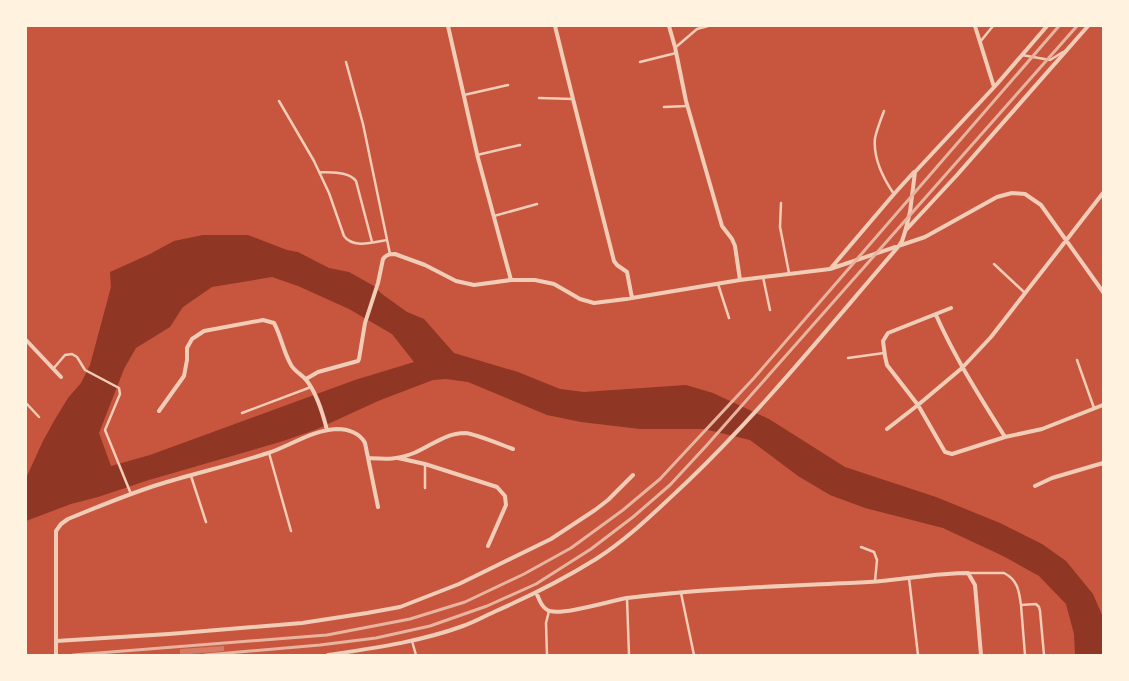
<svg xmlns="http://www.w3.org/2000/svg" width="1129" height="681" viewBox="0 0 1129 681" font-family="Poppins,sans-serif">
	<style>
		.water { fill: #8f3625; fill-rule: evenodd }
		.building { fill: #d67c66 }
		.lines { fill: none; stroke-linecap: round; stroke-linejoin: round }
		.service { stroke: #f1ccb7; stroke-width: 2.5 }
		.minor { stroke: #f1ccb7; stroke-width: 4 }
		.rail { stroke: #e9b49f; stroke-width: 3 }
	</style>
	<rect width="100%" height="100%" fill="#c8553d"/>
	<!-- water -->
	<path class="water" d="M203,235H248L287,250L298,252L329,268L349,272L374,286L382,294L407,312L424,319L454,353L518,372L560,389L584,392L686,385L713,393L769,419L845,467L936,497L1000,523L1042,544L1066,561L1093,594L1102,615L1103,624V655H1075L1074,634L1066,604L1039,576L1003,556L943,528L865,508L830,495L798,476L750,440L704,429H640L581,422L547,415L468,382L446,379L433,380L378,401L315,430L280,442L149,480L98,497L71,504L26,521V478L43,441L54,421L68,398L81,383L90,365L111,287L110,272L150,254L174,241ZM272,277L298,286L349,309L392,334L414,362L355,380L150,455L111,466L99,433L124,369L136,348L170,327L183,307L212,287Z"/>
	<!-- building -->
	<path class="building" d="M224,646V651L180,655V649Z"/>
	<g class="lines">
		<!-- service -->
		<path class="service" d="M980,42L993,26
			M676,47L697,29L708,26
			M1022,55L1050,60L1063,52
			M346,62L363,124L390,254
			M640,62L676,53
			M464,95L508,85
			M539,98L573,99
			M279,101L314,161L329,193L344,236C353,249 374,242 387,240
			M664,107L687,106
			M884,111C881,119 877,129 875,138C873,158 883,178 894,194
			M477,155L520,145
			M319,172C331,173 348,171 356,181L372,242
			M781,203L780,227L789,273
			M494,216L537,204
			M994,264L1025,293
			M763,277L770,310
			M718,284L729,318
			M848,358L884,353
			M1077,360L1094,408
			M53,369L65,355L72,354L77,357L85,370L119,388L120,394L105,430L131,494
			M26,403L39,417
			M242,413L311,387
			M269,453L291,531
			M425,464V488
			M191,476L206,522
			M861,547L874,552L877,560L875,581
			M968,573H1004C1018,580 1019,591 1021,605
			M909,578L918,655
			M681,593L694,655
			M627,598L629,655
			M412,641L416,655
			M547,655L546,623L549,611
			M1025,655L1021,605L1036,604L1039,607L1040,611L1044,655"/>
		<!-- minor -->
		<path class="minor" d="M448,26L478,158L511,280
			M555,26L573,99L614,261L617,265L627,272L632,298
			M669,26L675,47L686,101L722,226L732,239L735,246L740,280
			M975,26L994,87
			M905,231L957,175L1088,26
			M831,268L894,194L914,172
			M951,308L888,333L883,341L885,356L887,365L918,405L945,452L952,454L1005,437L1042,429L1103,405
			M936,315C955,358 980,397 1005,437
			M26,340L61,377
			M306,379L318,372L358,361L359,359L365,323L378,283L383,259C387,254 390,254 395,254L425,265L456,281L474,285L511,280H535L554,284L580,299L594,303L626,299L740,280L830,269L925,237L997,197L1012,193L1025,194L1041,205L1103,292
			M159,411L184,376L187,360V348L192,339L204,331L263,320L274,323C281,336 283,350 290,363C294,372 302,374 307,381C317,394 323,414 327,430
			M887,429L918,405L962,368L991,337L1103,193
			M368,458C387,459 396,460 414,453C431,446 445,433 465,433C476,434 502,445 513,449
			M398,458L425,464L497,487L505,496L506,505L488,546
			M1035,486L1052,478L1103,463
			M536,592C539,599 542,609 550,611C564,615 610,601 627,598C707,588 788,586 869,582C902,580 935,573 968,573L975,585L981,655
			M56,641L169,634L302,623L367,613L400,607L459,584L551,539L595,510L608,500L633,475
			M56,655V531L61,524L68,519C97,507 126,495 157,485C193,474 231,465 268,453C290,446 312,430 337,429C348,429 360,433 365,443L378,507
			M328,655C374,648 419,642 463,626C474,622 485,616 496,611C530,596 564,579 596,559C629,538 658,509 687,482C763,409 829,327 898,247L902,241L905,232L910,212L915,172L997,84L1047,26"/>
		<!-- rail -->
		<path class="rail" d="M73,655L327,635L410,619L465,602L524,574L571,548L623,510L660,479L754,378L1059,26
			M205,655L320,645L376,638L430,626L487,606L536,584L591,549L633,517L670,485L707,445L1077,26"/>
	</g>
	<!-- border -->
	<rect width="1129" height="681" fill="none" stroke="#fff3e0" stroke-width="54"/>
</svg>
